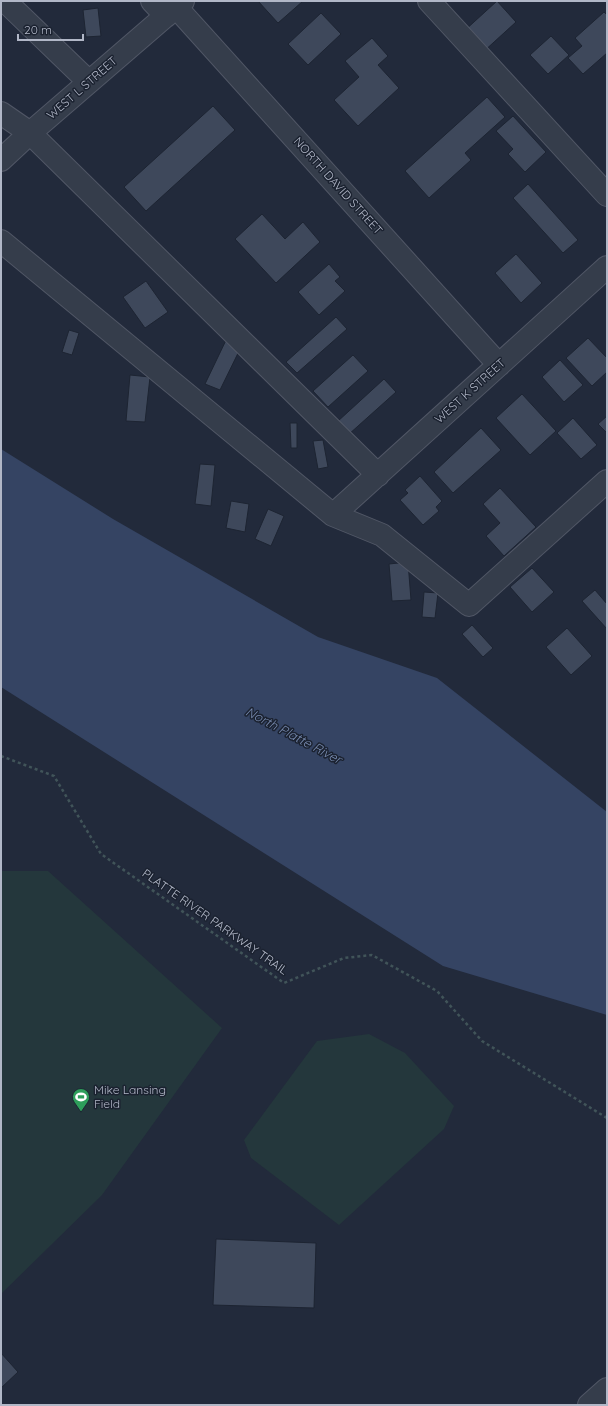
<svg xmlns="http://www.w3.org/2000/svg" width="608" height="1406" viewBox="0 0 608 1406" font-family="Quicksand,sans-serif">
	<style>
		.green { fill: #24373c }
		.water { fill: #354463 }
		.building { fill: #3e485b; stroke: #1d2432 }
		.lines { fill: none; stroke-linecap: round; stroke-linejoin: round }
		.minor-casing { stroke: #515766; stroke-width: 24 }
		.path { stroke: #415459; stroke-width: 2.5; stroke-dasharray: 3 3; stroke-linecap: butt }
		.minor { stroke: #353d4b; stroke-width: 22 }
		.labels { text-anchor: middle; stroke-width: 3; stroke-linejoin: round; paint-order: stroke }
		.street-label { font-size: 12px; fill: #b1b7c7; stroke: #1b2230 }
		.poi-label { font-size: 12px; fill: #b1b7c7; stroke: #1b2230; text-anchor: start }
		.water-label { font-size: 13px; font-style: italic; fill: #788bb0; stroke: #1b2230 }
	</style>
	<rect width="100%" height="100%" fill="#222a3b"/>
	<!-- green -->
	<path class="green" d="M1,871H48L222,1028L102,1195L1,1294Z
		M369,1034L405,1053L454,1106L444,1129L339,1225L251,1158L244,1140L317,1041Z"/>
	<!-- water -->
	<path class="water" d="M1,449L113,519L318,637L437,678L607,812V1015L443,966L1,687Z"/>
	<!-- building -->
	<path class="building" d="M258,1H303L278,23Z
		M497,1L516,22L482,53L463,32Z
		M98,8L101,36L86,37L83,10Z
		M604,12L607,15V53L583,74L568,58L582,46L575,38Z
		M321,13L341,34L308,65L288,44Z
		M551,36L569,55L548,74L530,55Z
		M372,38L388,56L378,65L399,88L358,126L334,100L359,77L345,61Z
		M487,97L505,117L465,153L471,160L429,198L405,171Z
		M213,106L235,130L146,211L124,187Z
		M513,116L546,152L525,172L508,154L513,149L496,131Z
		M528,184L578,240L563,253L513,198Z
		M262,214L285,239L303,222L320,242L276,283L235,239Z
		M516,254L542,283L521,303L495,273Z
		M329,264L340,277L335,281L345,291L319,315L298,292Z
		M146,281L168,312L145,328L123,297Z
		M336,317L347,329L297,373L286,362Z
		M69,330L79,333L72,355L62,352Z
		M228,336L243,343L220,390L205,384Z
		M588,338L607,358V372L592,386L566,358Z
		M353,355L368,371L328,407L313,391Z
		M560,360L583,385L564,402L542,377Z
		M130,375L150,377L145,422L126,421Z
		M384,379L396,392L348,435L337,422Z
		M522,394L556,431L530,455L496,418Z
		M607,416V433L598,424Z
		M573,418L597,445L581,459L557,433Z
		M290,423H297V448H291Z
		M481,428L501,450L453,493L434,472Z
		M323,440L328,467L318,469L313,441Z
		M200,464L215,465L211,506L195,504Z
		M420,476L442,501L436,507L439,511L423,525L400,500L408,493L405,490Z
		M500,488L536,527L504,556L486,536L500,523L483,504Z
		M231,501L249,504L245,532L226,528Z
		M268,509L284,516L271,546L255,539Z
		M408,562L411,600L392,601L389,564Z
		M532,568L554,592L532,612L510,587Z
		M595,590L607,604V629L582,601Z
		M424,592L438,593L435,618L422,617Z
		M472,625L493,648L483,657L462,634Z
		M567,628L592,656L571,675L546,647Z
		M216,1239L316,1243L314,1308L213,1305Z
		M1,1353L18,1372L1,1388Z"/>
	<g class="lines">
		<defs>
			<path id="minor" d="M5,1L89,82
				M152,1L166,16
				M429,1L607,195
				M176,7L499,365
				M1,113L30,133L378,475
				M1,160L30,133L183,1
				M1,241L333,515L382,535L469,605L607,481
				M333,515L607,267
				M589,1405L607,1389"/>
		</defs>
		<!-- minor casing -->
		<use href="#minor" class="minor-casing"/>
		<!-- path -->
		<path class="path" d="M1,756L54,776L101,854L284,983L344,958L372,955L437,991L482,1041L607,1118"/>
		<!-- minor -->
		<use href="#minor" class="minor"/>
	</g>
	<!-- icons -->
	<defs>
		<symbol id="stadium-pin" viewBox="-11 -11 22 30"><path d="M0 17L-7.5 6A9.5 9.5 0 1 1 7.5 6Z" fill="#2e9e5b" stroke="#1b2230"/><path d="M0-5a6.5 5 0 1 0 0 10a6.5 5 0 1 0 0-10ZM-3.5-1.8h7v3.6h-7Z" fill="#fff"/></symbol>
	</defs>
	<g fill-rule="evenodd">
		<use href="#stadium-pin" x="71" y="1087" width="20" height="27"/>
	</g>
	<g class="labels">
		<!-- street labels -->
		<g class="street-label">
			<text transform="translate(82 88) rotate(-41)" y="4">WEST L STREET</text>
			<text transform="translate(338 186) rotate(48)" y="4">NORTH DAVID STREET</text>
			<text transform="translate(470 391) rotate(-42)" y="4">WEST K STREET</text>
			<text transform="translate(215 922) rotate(35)" y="4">PLATTE RIVER PARKWAY TRAIL</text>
		</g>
		<!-- poi labels -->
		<g class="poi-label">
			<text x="94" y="1094">Mike Lansing<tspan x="94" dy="14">Field</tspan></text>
		</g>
		<!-- water labels -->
		<g class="water-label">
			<text transform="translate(294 735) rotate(28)" y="5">North Platte River</text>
		</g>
	</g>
	<!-- border -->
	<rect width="608" height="1406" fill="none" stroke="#b1b7c7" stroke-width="4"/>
	<!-- scale -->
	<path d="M18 34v6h65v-6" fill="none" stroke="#b1b7c7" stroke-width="2"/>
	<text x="24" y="34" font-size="12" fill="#b1b7c7" stroke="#1b2230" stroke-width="3" paint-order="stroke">20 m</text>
</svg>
